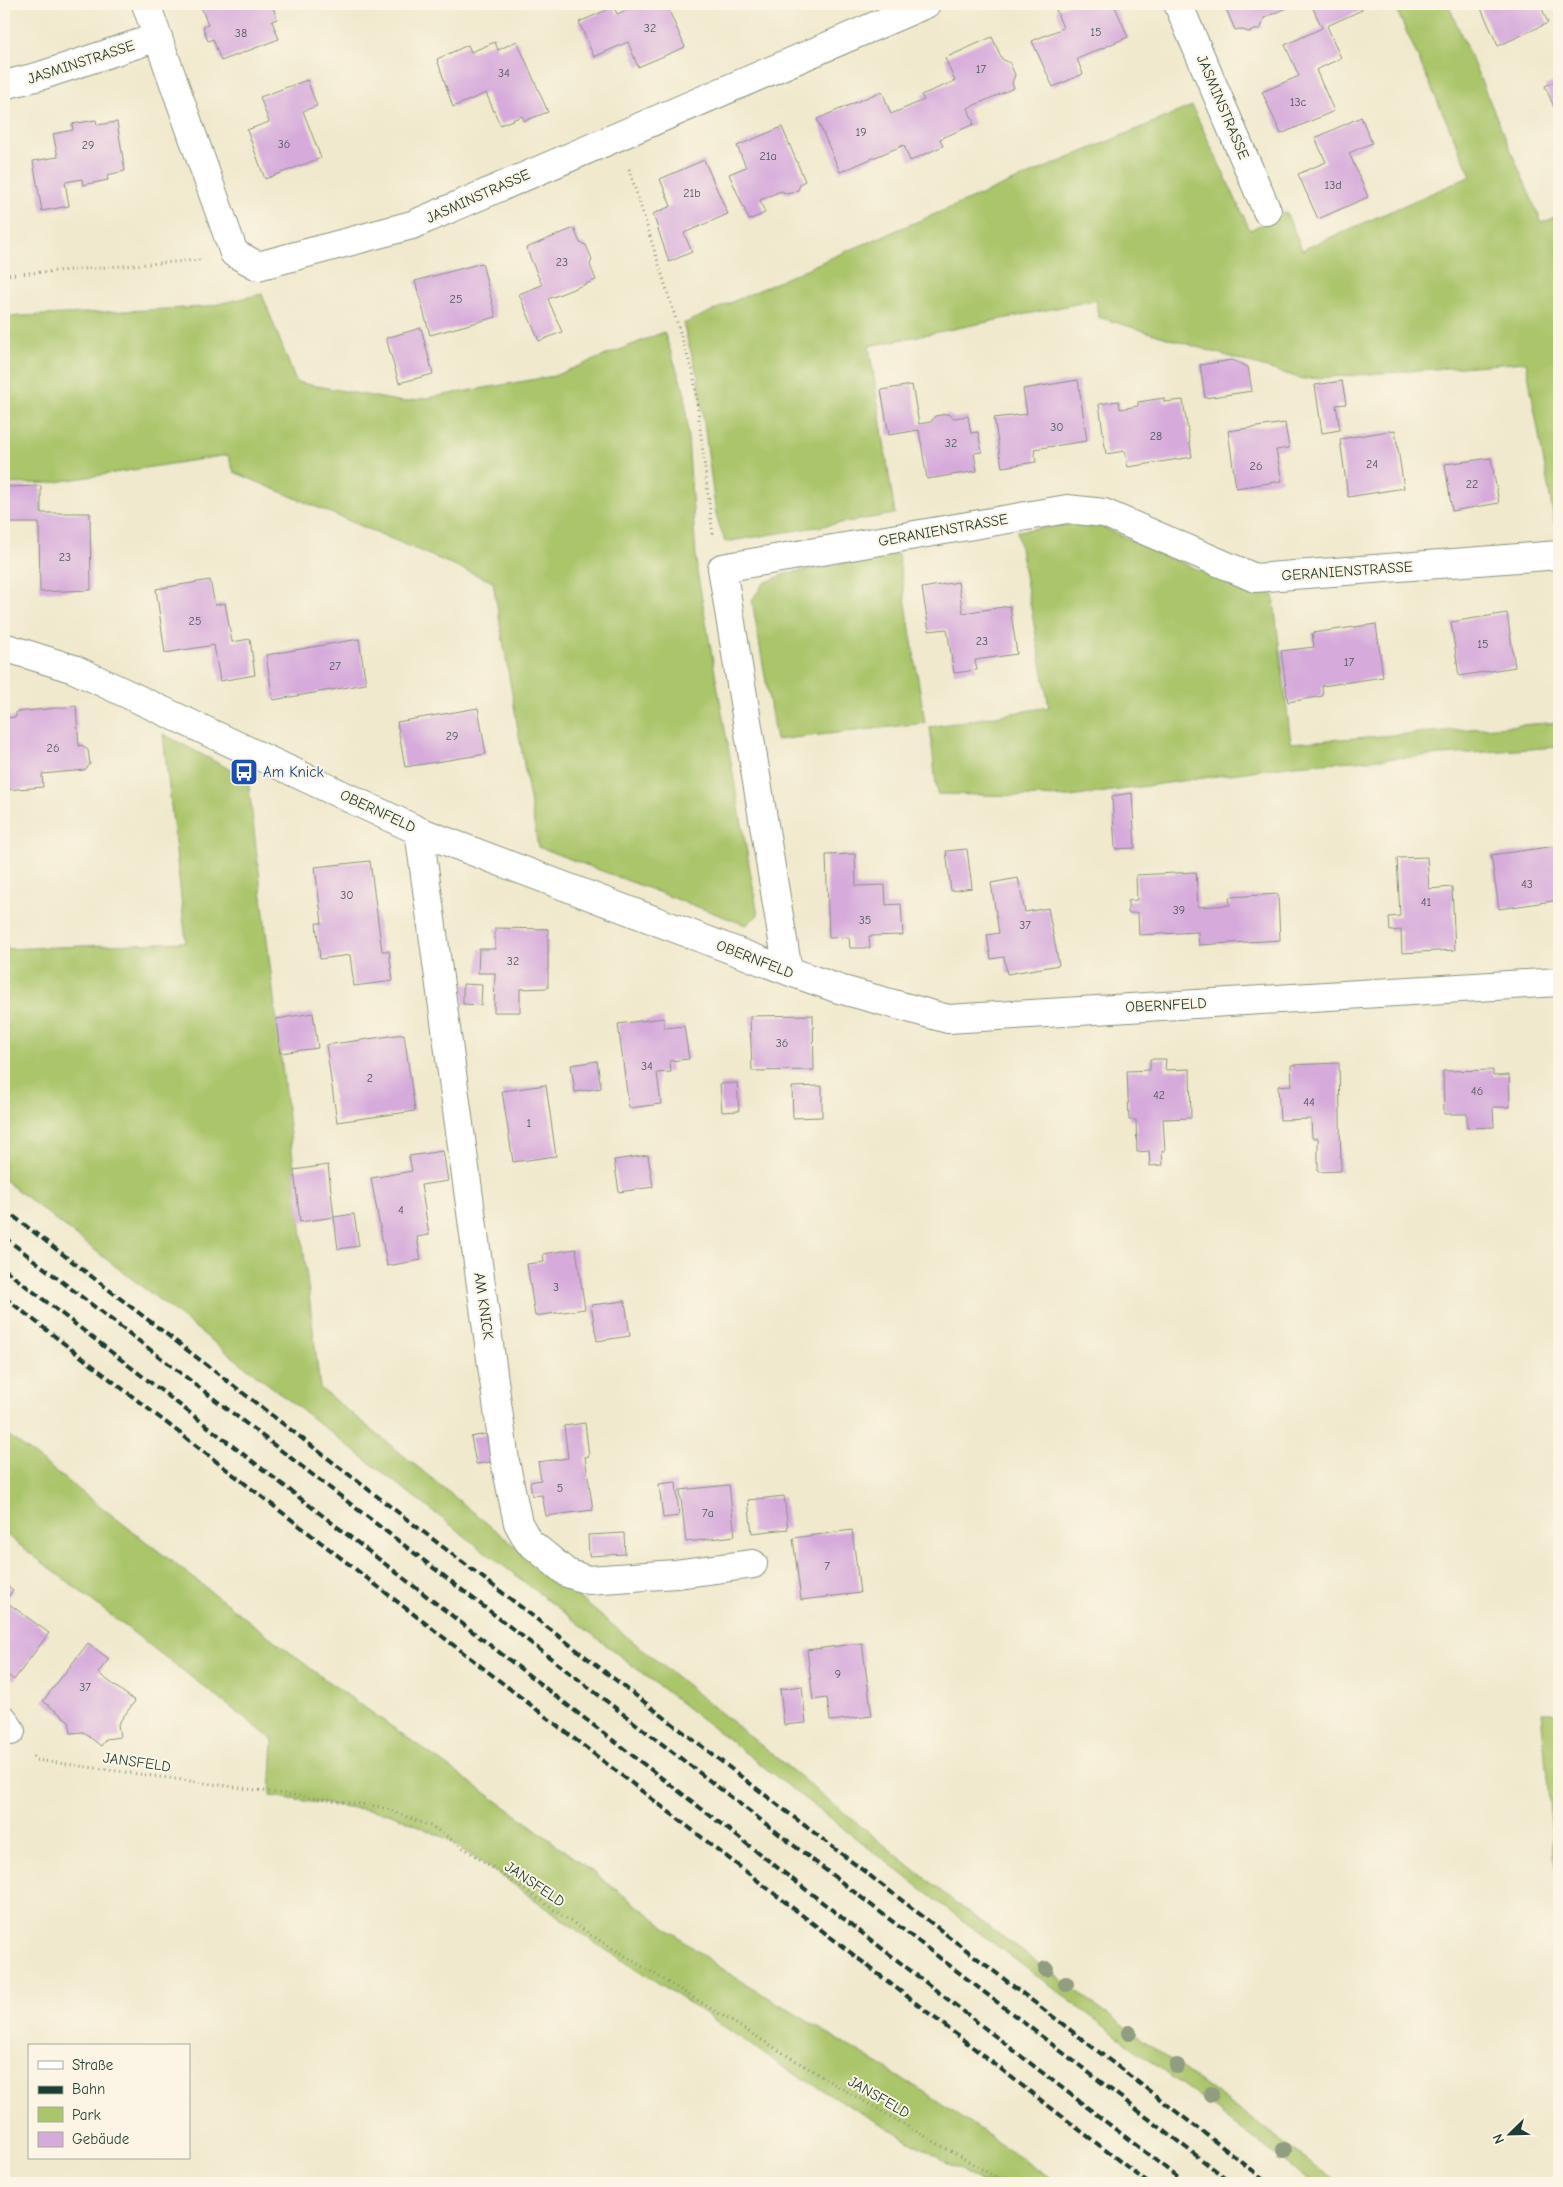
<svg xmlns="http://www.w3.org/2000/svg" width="1563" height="2187" viewBox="0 0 1563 2187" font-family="'Comic Neue',sans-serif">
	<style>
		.green { fill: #aac56b; stroke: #648150 }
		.building { fill: #d6aadb }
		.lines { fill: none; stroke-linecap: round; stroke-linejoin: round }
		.minor-casing { stroke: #889380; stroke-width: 30 }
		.path { stroke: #889380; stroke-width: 3; stroke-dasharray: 1 4; stroke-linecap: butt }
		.minor { stroke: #fff; stroke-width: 28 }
		.rail { stroke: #1f3d34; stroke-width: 4; stroke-dasharray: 8 4; stroke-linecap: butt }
		.tree { fill: #909d81 }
		.labels { text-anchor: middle; stroke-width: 4; stroke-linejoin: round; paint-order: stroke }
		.number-label { font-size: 12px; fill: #4d585e }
		.street-label { font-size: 15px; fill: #1f3d34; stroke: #fcf5e5 }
		.transit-label { font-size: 15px; fill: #164399; stroke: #fcf5e5; text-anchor: start }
	</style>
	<rect width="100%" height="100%" fill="#fcf5e5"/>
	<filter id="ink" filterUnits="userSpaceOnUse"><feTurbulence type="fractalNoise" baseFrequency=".02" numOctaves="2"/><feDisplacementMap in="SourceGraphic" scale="10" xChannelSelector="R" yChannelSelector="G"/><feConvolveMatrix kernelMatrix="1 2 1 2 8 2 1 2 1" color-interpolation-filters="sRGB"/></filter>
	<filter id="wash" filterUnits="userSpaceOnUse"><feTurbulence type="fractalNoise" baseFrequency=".0096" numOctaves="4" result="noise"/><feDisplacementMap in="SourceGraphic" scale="20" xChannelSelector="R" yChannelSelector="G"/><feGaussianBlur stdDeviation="1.12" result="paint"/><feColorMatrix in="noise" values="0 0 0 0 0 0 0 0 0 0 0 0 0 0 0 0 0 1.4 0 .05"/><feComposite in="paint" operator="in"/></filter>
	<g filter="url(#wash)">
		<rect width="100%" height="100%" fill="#f0e9cd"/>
		<!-- green -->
		<path class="green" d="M1394,4H1448L1542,223L1559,215V524L1555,525L1526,362L1303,379L1098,317L1096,300L869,346L895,514L725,542L716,515L698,377L683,324L833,257L1192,106L1250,230L1286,212L1302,250L1471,176Z
			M262,294L296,382L403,402L554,376L664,332L685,394L697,571L758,915L746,925L538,847L493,582L234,472L228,455L50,483L4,484V317L205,307Z
			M1091,522L1247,592L1273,594L1291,743L1559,722V747L1294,765L1070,797L937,794L930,727L1049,707L1017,531Z
			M898,554L925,723L776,740L752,600L764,583L788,573Z
			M163,734L248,779L320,1388L952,1900L1339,2183H1313L945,1907L4,1180V949L186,942Z
			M4,1432L323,1678L521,1818L720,1968L926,2093L1058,2183H982L783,2067L679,1996L595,1943L506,1879L445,1838L389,1813L270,1796L273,1740L4,1533Z
			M1541,1712H1559V1909Z"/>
		<g id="blocks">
			<!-- building -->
			<path class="building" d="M200,4H272L277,19L272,21L279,39L221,61L213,39L208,41L203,27L208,25Z
				M640,4H666L685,47L638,67L628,42L594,57L579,22L614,7L617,14Z
				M1070,4H1114L1128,37L1077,59L1083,74L1053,87L1032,41L1063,28L1056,10Z
				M1224,4H1286L1288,7L1264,18L1261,28L1249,32L1239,29L1235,30Z
				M1311,4H1359L1362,10L1327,26L1341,58L1316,70L1334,111L1281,134L1262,92L1299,76L1285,45L1322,28Z
				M1479,4H1540L1548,23L1498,46Z
				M992,37L1002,59L1010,63L1015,75L1012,83L1014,88L968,108L974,124L940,139L943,146L910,161L904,145L840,172L817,119L882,91L891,114L924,100L921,95L955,81L945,58Z
				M517,41L548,112L524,121L522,116L500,125L486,93L453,107L437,59L468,45L471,52L495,42L498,50Z
				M307,80L317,106L303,111L321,158L265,179L247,130L269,122L260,97Z
				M1559,80V119L1545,86Z
				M1361,117L1372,143L1349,153L1368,197L1318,219L1298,174L1326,162L1315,138Z
				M96,120L97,125L117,122L125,171L107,175L108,180L83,185L82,179L65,182L69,206L42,211L33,161L58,157L53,134L73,130L72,124Z
				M782,127L805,181L801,183L798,190L788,194L781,191L760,200L765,213L749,220L729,174L746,167L737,146Z
				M704,160L728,214L684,233L692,252L669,262L653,214L671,206L660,179Z
				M574,228L580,243L586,245L592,259L590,265L596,280L548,299L562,332L539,341L519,294L542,285L526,248Z
				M482,263L496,317L430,335L415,281Z
				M421,328L433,374L399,383L386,338Z
				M1232,360L1248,367L1252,391L1205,398L1200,365Z
				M1078,380L1087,441L1034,449L1036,462L1002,467L994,418L1027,414L1023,389Z
				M1342,381L1346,404L1336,405L1340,430L1322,433L1315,385Z
				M912,385L919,424L931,422L935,416L948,414L954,418L968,416L971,433L978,432L982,452L974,453L977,471L927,479L919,430L889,435L881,390Z
				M1164,398V402L1183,400L1192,457L1128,467L1125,451L1106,454L1099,404L1119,401L1120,409L1138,406V402Z
				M1285,423L1289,448L1276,450L1282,481L1236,488L1228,431Z
				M1395,430L1404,488L1348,497L1340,439Z
				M1491,458L1499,503L1452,511L1445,464Z
				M41,486V513H90L91,590L40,592L39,523H8L6,487Z
				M210,580L215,605L225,603L232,642L250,639L255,675L220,681L214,645L165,653L156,589Z
				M958,582L963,613L1010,606L1017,654L975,660L977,670L954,673L947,629L929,631L922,588Z
				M1507,613L1515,667L1459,676L1451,622Z
				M1376,624L1383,677L1322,686L1323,696L1288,702L1281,651L1314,647L1312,633Z
				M359,639L366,684L273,700L266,655Z
				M76,706L79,746L82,745L88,750L90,764L85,770L42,774L43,787L5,790L4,718L16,717V712Z
				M478,708L486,754L405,767L397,722Z
				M1132,793L1135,848L1115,849L1112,796Z
				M1556,846L1559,868V900L1499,909L1491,855Z
				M967,849L972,888L951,891L946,851Z
				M855,854L856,886L885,885L886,905L901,904L903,935L869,936L870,948H850L849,937L829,938L826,855Z
				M1427,857L1429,889L1452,887L1455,950L1402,953L1401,930L1390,931L1389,917L1400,916L1397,858Z
				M370,861L382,951H389L393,981L354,986L350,955L320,959L316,923H322L315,867Z
				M1196,872L1198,907L1230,905L1229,897L1278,894L1280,940L1199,945L1198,932L1139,935L1138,913H1128V901L1137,900L1136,875Z
				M1018,878L1025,912L1048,908L1059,965L1007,974L1004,957L991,959L987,935L999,933L991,883Z
				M495,928L548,929V988L520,989V1012H494L495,973H478L479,949H495Z
				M463,984L482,985L481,1005L463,1004Z
				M313,1013L318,1048L280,1053L276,1019Z
				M813,1015L814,1070L752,1071L750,1016Z
				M663,1018L665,1028L684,1026L689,1059L670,1061L671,1072L657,1073L661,1104L629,1108L618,1024Z
				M404,1034L415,1111L337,1122L326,1045Z
				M1150,1059H1166L1165,1070L1190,1069L1191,1118L1163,1119L1165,1151H1162L1163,1165L1150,1166L1149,1151L1137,1152L1136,1120H1129L1127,1071L1150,1070Z
				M597,1061L601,1088L575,1092L571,1065Z
				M1339,1063L1341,1171L1318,1172V1138H1312L1311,1119L1280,1120L1278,1086L1292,1085L1291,1065Z
				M1559,1066V1101H1557L1556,1067Z
				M1493,1070V1076L1509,1075L1510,1107H1493L1494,1127L1467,1128V1114H1444L1443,1071Z
				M737,1083L739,1111L722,1112L720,1084Z
				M546,1085L556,1156L513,1162L502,1091Z
				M822,1086V1117L793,1118L792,1087Z
				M443,1151L448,1181L421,1185L429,1235L417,1237L421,1260L387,1266L371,1178L412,1171L409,1156Z
				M648,1155L653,1187L619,1192L614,1160Z
				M328,1165L334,1217L354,1214L359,1246L338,1249L334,1217L300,1222L294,1170Z
				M576,1249L585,1309L535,1316L527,1264L544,1262L543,1254Z
				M625,1301L630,1336L597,1341L591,1305Z
				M585,1423L589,1456L585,1457L593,1510L546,1516L542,1495L532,1496L530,1482L541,1480L538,1462L568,1458L564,1426Z
				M486,1434L492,1462L476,1464L471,1437Z
				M676,1482L679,1516L663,1518L659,1484Z
				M729,1485L735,1536L686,1542L680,1490Z
				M784,1496L788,1529L752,1533L748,1500Z
				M852,1530L860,1593L801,1600L793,1538Z
				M624,1533L625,1554L589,1556L588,1535Z
				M4,1583L13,1590L5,1601L49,1633L14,1680L4,1672Z
				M88,1643L109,1659L98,1673L135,1701L118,1724L120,1737L106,1739L101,1746L83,1732L71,1733L69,1721L43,1701Z
				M862,1643L872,1716L830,1721L827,1698L813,1700L807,1650Z
				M802,1686L806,1723L784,1725L780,1689Z"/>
		</g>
	</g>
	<g filter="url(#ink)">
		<use href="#blocks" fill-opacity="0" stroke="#889380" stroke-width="1"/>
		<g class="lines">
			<defs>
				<path id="minor" d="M146,4L234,253L258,266L412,225L926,4
					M1178,4L1267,211
					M4,85L40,76L158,37
					M4,647L74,669L419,831L788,971L839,989L948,1019L1559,982
					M419,831L505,1461L518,1523L528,1541L567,1573L588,1580L676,1574L753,1564
					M788,971L722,568L1067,509L1104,513L1255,578L1559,555
					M4,1720L11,1731"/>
			</defs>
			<!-- minor casing -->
			<use href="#minor" class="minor-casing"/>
			<!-- path -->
			<path class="path" d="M629,169L694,377L713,536
				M4,275L200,260
				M33,1756L36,1760L381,1807L433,1827L591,1935L829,2081L1006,2183"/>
			<!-- minor -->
			<use href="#minor" class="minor"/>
			<!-- rail -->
			<path class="rail" d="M4,1209L1269,2183
				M4,1237L1232,2183
				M4,1269L1185,2183
				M4,1297L1148,2183"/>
		</g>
		<!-- trees -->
		<g class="tree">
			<circle cx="1046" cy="1969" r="8"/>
			<circle cx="1066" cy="1984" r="8"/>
			<circle cx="1129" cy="2033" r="8"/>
			<circle cx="1177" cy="2066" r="8"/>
			<circle cx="1211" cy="2094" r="8"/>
			<circle cx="1284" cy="2150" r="8"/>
		</g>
	</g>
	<!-- icons -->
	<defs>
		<symbol id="bus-square" viewBox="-11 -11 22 22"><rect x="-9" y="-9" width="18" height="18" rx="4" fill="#1a4fb4" stroke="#fcf5e5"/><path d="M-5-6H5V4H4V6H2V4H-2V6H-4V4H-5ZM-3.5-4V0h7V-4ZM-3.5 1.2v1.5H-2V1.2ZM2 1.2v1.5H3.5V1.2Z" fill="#fff"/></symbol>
	</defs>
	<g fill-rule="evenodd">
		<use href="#bus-square" x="228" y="756" width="32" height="32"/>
	</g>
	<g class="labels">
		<!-- number labels -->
		<g class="number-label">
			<text x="650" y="32">32</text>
			<text x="1096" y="36">15</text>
			<text x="241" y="37">38</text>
			<text x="981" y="73">17</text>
			<text x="504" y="77">34</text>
			<text x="1298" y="106">13c</text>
			<text x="861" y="136">19</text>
			<text x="284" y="148">36</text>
			<text x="88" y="149">29</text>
			<text x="768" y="160">21a</text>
			<text x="1333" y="189">13d</text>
			<text x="692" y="197">21b</text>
			<text x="562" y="266">23</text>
			<text x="456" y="303">25</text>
			<text x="1057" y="431">30</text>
			<text x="1156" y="440">28</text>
			<text x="951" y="447">32</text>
			<text x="1372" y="468">24</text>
			<text x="1256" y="470">26</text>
			<text x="1472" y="488">22</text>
			<text x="65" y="561">23</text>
			<text x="195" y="625">25</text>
			<text x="982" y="645">23</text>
			<text x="1483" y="648">15</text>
			<text x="1349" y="666">17</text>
			<text x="335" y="670">27</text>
			<text x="452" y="740">29</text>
			<text x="53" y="752">26</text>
			<text x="1527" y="888">43</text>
			<text x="347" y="899">30</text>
			<text x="1426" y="906">41</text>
			<text x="1179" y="914">39</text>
			<text x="865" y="924">35</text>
			<text x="1025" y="929">37</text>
			<text x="513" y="965">32</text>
			<text x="782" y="1047">36</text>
			<text x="647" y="1070">34</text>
			<text x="370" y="1082">2</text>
			<text x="1477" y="1095">46</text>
			<text x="1159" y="1099">42</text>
			<text x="1309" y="1106">44</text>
			<text x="529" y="1127">1</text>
			<text x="401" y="1214">4</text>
			<text x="556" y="1291">3</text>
			<text x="560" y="1492">5</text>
			<text x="708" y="1517">7a</text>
			<text x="827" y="1570">7</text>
			<text x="838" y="1678">9</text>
			<text x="85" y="1691">37</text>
		</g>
		<!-- street labels -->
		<g class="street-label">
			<text transform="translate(81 62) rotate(-18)" y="5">JASMINSTRASSE</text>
			<text transform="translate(1223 107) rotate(67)" y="5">JASMINSTRASSE</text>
			<text transform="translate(478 196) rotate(-24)" y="5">JASMINSTRASSE</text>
			<text transform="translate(943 530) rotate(-10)" y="5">GERANIENSTRASSE</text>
			<text transform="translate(1347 571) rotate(-4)" y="5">GERANIENSTRASSE</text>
			<text transform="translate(378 811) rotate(25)" y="5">OBERNFELD</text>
			<text transform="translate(755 959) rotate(21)" y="5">OBERNFELD</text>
			<text transform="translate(1166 1005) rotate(-3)" y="5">OBERNFELD</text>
			<text transform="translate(484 1306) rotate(82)" y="5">AM KNICK</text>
			<text transform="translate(137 1762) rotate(8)" y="5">JANSFELD</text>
			<text transform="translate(535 1884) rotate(34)" y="5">JANSFELD</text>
			<text transform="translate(879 2097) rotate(30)" y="5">JANSFELD</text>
		</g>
		<!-- transit labels -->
		<g class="transit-label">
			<text x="263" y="777">Am Knick</text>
		</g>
	</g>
	<!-- margin -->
	<rect width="1563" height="2187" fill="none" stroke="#fcf5e5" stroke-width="20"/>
	<!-- legend -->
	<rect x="28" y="2044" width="162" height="115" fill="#fcf5e5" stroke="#a4ab9e"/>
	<rect x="38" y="2061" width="25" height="8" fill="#ffffff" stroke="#a4ab9e"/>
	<text x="72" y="2070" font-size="15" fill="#1f3d34">Straße</text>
	<rect x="38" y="2086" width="25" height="8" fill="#1f3d34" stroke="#a4ab9e"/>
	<text x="72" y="2094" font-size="15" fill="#1f3d34">Bahn</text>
	<rect x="38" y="2107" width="25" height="15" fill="#aac56b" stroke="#a4ab9e"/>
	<text x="72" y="2120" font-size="15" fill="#1f3d34">Park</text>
	<rect x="38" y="2132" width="25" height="15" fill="#d6aadb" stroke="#a4ab9e"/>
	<text x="72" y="2144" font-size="15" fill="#1f3d34">Gebäude</text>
	<!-- north arrow -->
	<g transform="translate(1510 2134) rotate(247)" stroke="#fcf5e5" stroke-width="4" paint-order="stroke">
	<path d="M0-4L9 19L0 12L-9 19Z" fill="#1f3d34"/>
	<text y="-8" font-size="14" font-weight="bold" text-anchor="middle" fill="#1f3d34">N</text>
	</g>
</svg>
